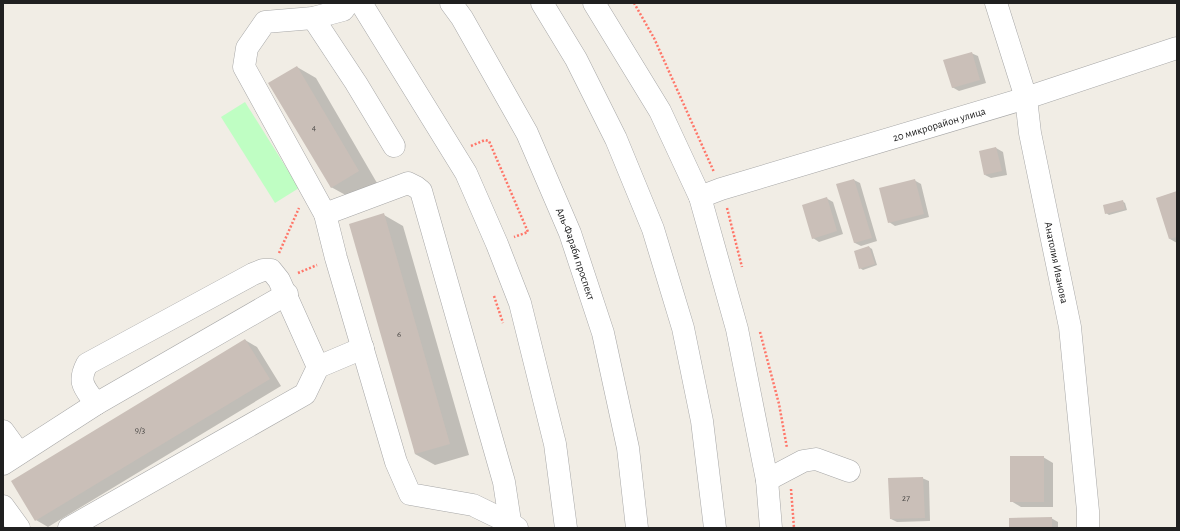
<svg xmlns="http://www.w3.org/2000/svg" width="1180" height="531" viewBox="0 0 1180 531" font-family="'Alegreya Sans',sans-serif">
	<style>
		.park { fill: #bffec3 }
		.shadow { fill: #0003 }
		.building { fill: #cabfb8 }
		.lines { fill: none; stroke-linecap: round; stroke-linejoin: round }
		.minor-casing { stroke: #a7a7a7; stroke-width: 23 }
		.path { stroke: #ff7669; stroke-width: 2.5; stroke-dasharray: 2 2; stroke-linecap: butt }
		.minor { stroke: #fff; stroke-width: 22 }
		.labels { text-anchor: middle; stroke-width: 4; stroke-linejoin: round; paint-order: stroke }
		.number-label { font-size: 9px; fill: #4a4846 }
		.street-label { font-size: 11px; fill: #202020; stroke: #fff }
	</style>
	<rect width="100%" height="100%" fill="#f1ede5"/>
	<!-- park -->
	<path class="park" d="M245,102L299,188L275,203L221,117Z"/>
	<!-- shadow -->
	<path class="shadow" d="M971,53L978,56L986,83L959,91L952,87Z
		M297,67L316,78L377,183L351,198L331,187Z
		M996,148L1003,152L1007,175L991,178L985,175Z
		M854,180L860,183L877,241L861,246L855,243L838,185Z
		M914,180L921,184L929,217L895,226L889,222Z
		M1177,192V243L1170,239Z
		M826,198L833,202L843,234L819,242L813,238Z
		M1122,201L1125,203L1127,210L1109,215L1106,213Z
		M384,215L403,226L469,455L435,465L415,454Z
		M869,247L872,249L877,265L863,270L860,268Z
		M245,340L257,347L281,386L48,527L36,520Z
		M1043,457L1053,463V507H1021L1011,501Z
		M922,478L929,481L930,521L897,522L891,519Z
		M1051,518L1058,522V528H1010Z"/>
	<!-- building -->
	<path class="building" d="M972,52L980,80L952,88L943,60Z
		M297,66L359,171L331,188L268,83Z
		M996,147L1002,171L984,175L979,151Z
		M854,179L872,238L854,243L836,184Z
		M915,179L924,214L888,223L879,188Z
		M1177,191V237L1169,239L1156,198Z
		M827,197L837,231L812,239L802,205Z
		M1123,200L1125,209L1105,214L1103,205Z
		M384,213L450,444L415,454L349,224Z
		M869,246L875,264L859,269L854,251Z
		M245,339L270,379L35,521L11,481Z
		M1010,456H1044V502H1010Z
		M923,477L925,518L890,519L888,478Z
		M1052,517V528H1009V518Z"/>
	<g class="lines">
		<defs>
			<g id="minor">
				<path d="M348,3L343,10L313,18L265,22L247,48L244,67L325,214L336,258L396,462L410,494L473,505L510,523L517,528"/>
				<path d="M361,3L466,173L497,244L520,303L555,444L566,528"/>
				<path id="s1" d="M451,3L462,18L527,133L570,233L603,333L628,448L637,528"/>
				<path d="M542,3L576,59L616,139L653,229L683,328L702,421L715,528"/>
				<path d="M594,3L660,111L700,197L737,329L767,480L771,528"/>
				<path id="s2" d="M996,3L1026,98L1030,133L1070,327L1088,511V528"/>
				<path d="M313,18L356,83L394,146"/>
				<path id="s3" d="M700,197L721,189L1026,98L1177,48"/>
				<path d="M325,214L408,183L416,187L421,191L504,482L511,528"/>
				<path d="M318,367L363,348"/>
				<path d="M3,431L19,453"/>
				<path d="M3,464L96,404L287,294"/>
				<path d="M767,480L803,461L816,459L849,471"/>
				<path d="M3,506L19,528"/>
				<path d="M69,528L305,394L318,367L279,280L271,270H263L253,274L87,364C77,383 85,388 96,404"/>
			</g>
		</defs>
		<!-- minor casing -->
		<use href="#minor" class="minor-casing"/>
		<!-- path -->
		<path class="path" d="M634,3L654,38L714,172
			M471,146L485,140L489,141L528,232L514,237
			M727,208L742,267
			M279,253L299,208
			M298,273L317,265
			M494,296L503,323
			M760,332L779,404L787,448
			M791,489L794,528"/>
		<!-- minor -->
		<use href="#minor" class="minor"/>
	</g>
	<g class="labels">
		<!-- number labels -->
		<g class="number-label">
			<text x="314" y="130">4</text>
			<text x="399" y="337">6</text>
			<text x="140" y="433">9/3</text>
			<text x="906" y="501">27</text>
		</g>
		<!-- street labels -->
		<g class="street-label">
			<text dy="4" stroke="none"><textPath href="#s3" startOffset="250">20 микрорайон улица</textPath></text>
			<text dy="4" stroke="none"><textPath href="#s1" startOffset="281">Аль-Фараби проспект</textPath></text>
			<text dy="4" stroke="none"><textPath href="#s2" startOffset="267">Анатолия Иванова</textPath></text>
		</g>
	</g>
	<!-- border -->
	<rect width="1180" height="531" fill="none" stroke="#202020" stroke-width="8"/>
</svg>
